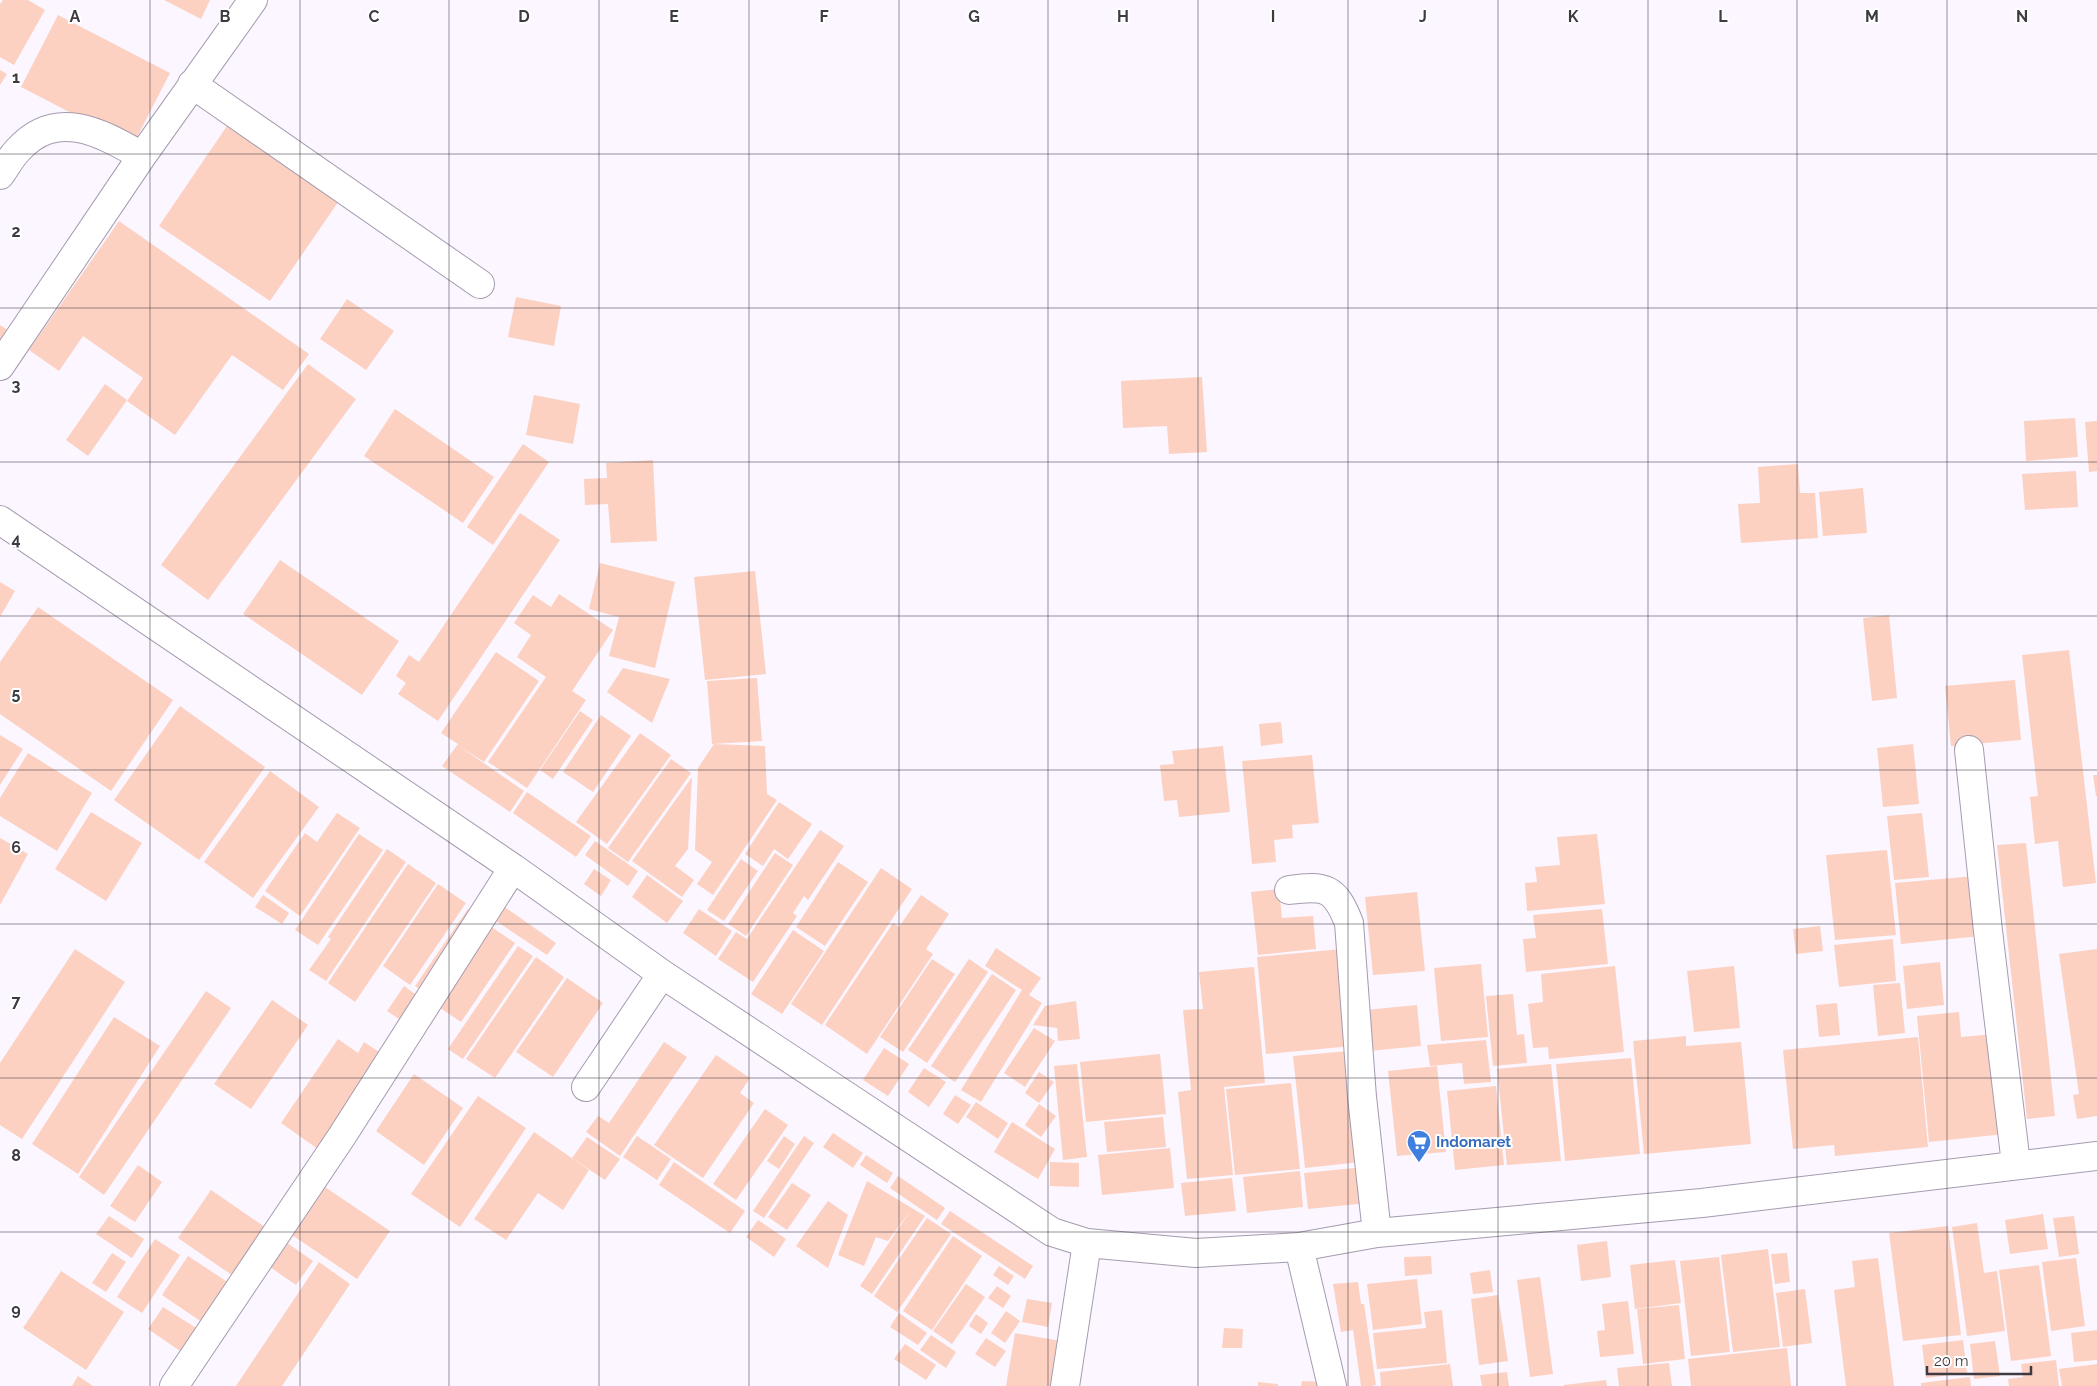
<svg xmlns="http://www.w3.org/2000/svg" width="2097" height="1386" viewBox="0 0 2097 1386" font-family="Raleway,sans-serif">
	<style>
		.building { fill: #fcd1c2 }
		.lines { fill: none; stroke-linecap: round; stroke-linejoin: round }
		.minor-casing { stroke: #a59bae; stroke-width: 30 }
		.minor { stroke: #fff; stroke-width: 28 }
		.grid { fill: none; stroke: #3e3a42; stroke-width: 1; stroke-opacity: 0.55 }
		.labels { text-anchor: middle; stroke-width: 4; stroke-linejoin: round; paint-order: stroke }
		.shop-label { font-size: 15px; font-weight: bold; fill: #366cbe; stroke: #fff; text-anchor: start }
		.grid-label { font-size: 16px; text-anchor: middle; font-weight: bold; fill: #3e3a42; stroke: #fff; stroke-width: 4; stroke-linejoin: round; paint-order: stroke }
	</style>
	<rect width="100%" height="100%" fill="#fbf6ff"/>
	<!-- building -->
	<path class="building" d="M3,0H28L45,10L14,65L0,57V4Z
		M164,0H210L201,19Z
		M58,15L170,73L133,145L21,87Z
		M0,70L7,74L0,85Z
		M229,123L341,198L270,301L159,226Z
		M119,221L309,354L283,390L232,355L175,435L127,401L143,378L83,336L59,371L29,350Z
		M516,297L561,306L554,346L508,337Z
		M347,299L394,331L366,370L320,339Z
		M0,325L14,334L0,354Z
		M308,364L356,399L208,600L161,565Z
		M1202,377L1207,452L1169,454L1167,426L1123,428L1121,381Z
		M105,384L127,400L88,456L66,440Z
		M534,395L580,404L573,444L526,435Z
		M395,409L494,477L463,523L364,456Z
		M2075,418L2078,457L2026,461L2024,421Z
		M2097,421V471L2089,472L2085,422Z
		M523,444L549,462L493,545L467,527Z
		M653,460L657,541L611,543L608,504L585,505L584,479L607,478L606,463Z
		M1798,464L1800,493H1815L1818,538L1741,543L1738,504L1760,503L1758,467Z
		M2076,471L2078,507L2025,510L2022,474Z
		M1863,488L1867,533L1823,536L1819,492Z
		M520,513L560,540L438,721L398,694L406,683L396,676L409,655L419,662Z
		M280,560L399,641L362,695L243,614Z
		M600,563L675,582L655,668L609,656L619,617L589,609Z
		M755,571L766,674L705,680L694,577Z
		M0,582L15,591L0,617Z
		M559,594L613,630L572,691L586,700L527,788L488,762L546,677L517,657L531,635L514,623L533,595L551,607Z
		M38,607L173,700L111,791L0,714V662Z
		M1889,615L1897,698L1872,701L1863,618Z
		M2069,650L2096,883L2063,887L2058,841L2035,844L2030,797L2038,796L2022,655Z
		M496,652L539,681L484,762L459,746L524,791L510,812L442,766L458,744L441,733Z
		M623,668L670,679L652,723L607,692Z
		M757,678L762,741L712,744L707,681Z
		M2015,680L2021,740L1951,746L1945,686Z
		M180,706L265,767L199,860L114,800Z
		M580,711L593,720L553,779L540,770Z
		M601,715L631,736L593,792L563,772Z
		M1281,722L1283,743L1261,746L1259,724Z
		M640,733L671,755L607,844L576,822Z
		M0,735L23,749L0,785Z
		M714,744L765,746L767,794L777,800L713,895L697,884L712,862L695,850L698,768Z
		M1913,744L1919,804L1883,807L1877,748Z
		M1223,746L1230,812L1179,817L1177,800L1164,801L1160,765L1174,764L1172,751Z
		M28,753L92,793L57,851L0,816V798Z
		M1312,755L1319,823L1292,825L1293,838L1274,840L1276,862L1252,864L1242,761Z
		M671,759L691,773L628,862L608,848Z
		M270,771L319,807L253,898L204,862Z
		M2093,775H2097V796H2096Z
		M692,777L688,849L675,866L694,880L682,897L632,861Z
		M527,792L591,836L576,857L513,813Z
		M779,802L812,824L788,859L774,849L763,866L745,854Z
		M91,812L142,843L106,901L55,869Z
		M337,813L360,828L300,916L265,891L305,833L317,842Z
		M1922,813L1929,877L1894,880L1887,816Z
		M820,830L844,846L808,900L804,896L793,913L797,916L753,982L718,959L736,932L747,939Z
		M359,834L383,850L318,945L295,930Z
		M1597,834L1605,904L1527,911L1525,883L1537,882L1535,867L1560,865L1557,837Z
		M0,838L28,854L0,905Z
		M595,841L638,871L628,886L585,855Z
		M2026,843L2055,1116L2027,1119L1997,845Z
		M387,849L406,862L326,981L309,970L331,939L328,937Z
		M1887,850L1896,935L1835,940L1826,855Z
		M775,853L793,865L746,936L728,924Z
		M741,859L758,871L724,921L707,910Z
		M838,862L868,882L825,946L796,927Z
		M408,864L436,883L355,1002L328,983Z
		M881,868L912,889L822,1025L791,1004Z
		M594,869L611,880L601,896L584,884Z
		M647,875L683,901L667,923L632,897Z
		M1975,876L1981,936L1901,944L1895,883Z
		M438,884L466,903L410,985L383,966Z
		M1279,889L1282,918L1313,916L1316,949L1258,955L1251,892Z
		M1417,892L1425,971L1373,975L1365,897Z
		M263,895L289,913L282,924L255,907Z
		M921,895L949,914L926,949L933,954L867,1054L825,1025L893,923L899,927Z
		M502,905L556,943L547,955L493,919Z
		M468,909L479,917L427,994L415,986Z
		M699,909L732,931L716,956L683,933Z
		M1602,909L1608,964L1526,972L1523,939L1536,938L1533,915Z
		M487,924L515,943L461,1022L433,1003Z
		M1820,926L1823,951L1796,954L1793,929Z
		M793,930L824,951L782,1014L751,994Z
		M1893,939L1896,981L1839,987L1834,945Z
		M518,946L533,956L463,1059L448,1049Z
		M996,948L1041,978L1029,995L1042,1003L981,1102L961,1090L1022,990L985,966Z
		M75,949L125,982L22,1139L0,1125V1063Z
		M1342,949L1352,1046L1266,1054L1257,957Z
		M2097,949V1116L2077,1119L2073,1095L2079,1094L2059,954Z
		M536,957L564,977L495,1078L466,1059Z
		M932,959L955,974L903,1052L880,1037Z
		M969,959L988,972L927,1063L908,1050Z
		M1940,962L1944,1005L1907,1009L1903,966Z
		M1481,964L1488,1037L1441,1041L1434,968Z
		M1615,966L1624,1052L1549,1059L1548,1047L1533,1048L1528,1004L1543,1002L1541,974Z
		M1734,966L1740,1028L1694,1032L1687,971Z
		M1254,967L1265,1083L1224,1087L1233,1175L1187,1179L1178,1092L1191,1090L1183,1010L1203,1009L1199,972Z
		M992,974L1016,990L955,1082L931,1066Z
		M567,978L603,1003L553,1077L516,1052Z
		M1900,983L1905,1033L1878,1036L1873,985Z
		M404,986L425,1001L408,1025L387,1011Z
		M206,991L231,1008L104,1195L79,1177Z
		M1513,994L1517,1035L1524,1034L1527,1063L1493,1066L1486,996Z
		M272,1000L308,1025L251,1109L214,1084Z
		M1076,1001L1080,1039L1058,1041L1057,1028L1033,1025L1045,1006Z
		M1837,1003L1840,1035L1819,1037L1816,1005Z
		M1417,1005L1421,1046L1369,1051L1365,1010Z
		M1959,1012L1961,1037L1995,1034L2005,1134L1929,1142L1917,1016Z
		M114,1017L160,1046L78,1174L32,1144Z
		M1034,1028L1055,1041L1025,1087L1004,1073Z
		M1686,1036V1046L1741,1042L1751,1144L1644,1154L1633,1041Z
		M1918,1037L1928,1147L1835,1156L1834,1145L1793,1149L1783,1050Z
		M338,1039L358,1053L364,1042L390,1059L325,1154L281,1123Z
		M1486,1040L1491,1082L1464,1084L1462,1063L1430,1066L1427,1045Z
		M664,1042L687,1057L620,1156L586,1132L598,1116L609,1123Z
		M884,1048L909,1064L888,1096L863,1080Z
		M1349,1051L1361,1162L1305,1168L1293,1056Z
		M1160,1054L1166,1114L1086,1122L1080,1062Z
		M716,1055L750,1078L740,1093L754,1103L703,1178L654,1145Z
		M1631,1058L1640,1154L1565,1161L1556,1064Z
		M1077,1064L1087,1157L1063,1160L1054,1066Z
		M1551,1064L1561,1161L1507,1165L1497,1069Z
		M1437,1066L1446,1152L1397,1156L1388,1071Z
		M924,1068L946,1082L929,1107L908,1092Z
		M1039,1072L1054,1082L1039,1103L1025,1093Z
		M414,1074L463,1108L424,1165L376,1131Z
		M1291,1083L1300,1169L1235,1175L1226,1089Z
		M1496,1086L1504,1165L1455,1170L1447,1091Z
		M955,1095L971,1105L958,1124L943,1114Z
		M478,1096L526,1128L460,1227L411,1194Z
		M976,1102L1008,1123L998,1139L966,1117Z
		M1039,1104L1056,1116L1041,1137L1025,1125Z
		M765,1109L788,1125L736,1200L713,1184Z
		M1163,1117L1166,1147L1107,1152L1104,1122Z
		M1012,1122L1055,1149L1038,1179L994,1152Z
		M534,1132L589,1170L563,1210L538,1193L506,1240L474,1219Z
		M833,1133L863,1153L853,1168L823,1147Z
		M637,1136L671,1159L657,1180L623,1157Z
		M784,1136L795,1144L779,1169L767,1161Z
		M804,1136L814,1143L764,1218L753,1211Z
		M587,1137L620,1159L605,1180L572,1158Z
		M1170,1148L1174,1188L1102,1195L1098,1155Z
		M866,1155L893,1173L887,1183L860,1165Z
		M674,1162L745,1211L730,1233L659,1185Z
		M1050,1162L1079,1163V1187L1050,1186Z
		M138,1165L162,1182L135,1222L110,1206Z
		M1364,1167L1368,1203L1308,1209L1304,1173Z
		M1300,1171L1303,1207L1247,1213L1243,1177Z
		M898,1176L945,1208L937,1220L890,1188Z
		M1232,1178L1236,1211L1185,1216L1181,1183Z
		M867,1181L925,1216L872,1294L860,1286L911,1210L888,1241L876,1237L864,1266L838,1255Z
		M792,1183L811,1195L787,1230L768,1217Z
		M322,1185L390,1231L357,1279L289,1233Z
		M211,1190L272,1232L239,1280L178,1238Z
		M828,1201L848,1215L828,1268L796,1246Z
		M950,1211L1033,1266L1025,1279L941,1224Z
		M2043,1214L2048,1249L2010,1254L2005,1220Z
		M109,1216L144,1239L132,1258L96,1234Z
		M2074,1216L2079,1254L2059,1257L2053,1218Z
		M927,1218L951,1234L897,1312L874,1296Z
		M758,1220L786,1239L774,1257L746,1237Z
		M1977,1223L1984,1273L1997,1271L2005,1331L1967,1336L1952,1227Z
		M1948,1226L1961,1335L1903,1341L1889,1233Z
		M953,1236L982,1256L932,1330L903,1311Z
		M155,1239L180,1255L142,1313L117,1297Z
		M283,1240L313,1261L296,1285L267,1265Z
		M1607,1241L1611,1277L1581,1281L1577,1245Z
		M1768,1249L1780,1347L1733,1352L1721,1255Z
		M112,1253L126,1262L106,1292L92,1283Z
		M1787,1253L1790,1282L1775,1284L1771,1254Z
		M188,1256L232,1285L206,1325L162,1295Z
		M1431,1256L1432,1274L1405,1276L1404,1257Z
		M1719,1257L1730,1352L1691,1356L1680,1261Z
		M1878,1258L1894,1386H1846L1834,1290L1855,1287L1852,1261Z
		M2076,1258L2085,1326L2051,1331L2042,1262Z
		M1675,1260L1681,1303L1635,1309L1630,1265Z
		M319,1262L350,1284L282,1386H236Z
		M2039,1265L2051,1356L2011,1361L1999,1270Z
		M999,1266L1014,1276L1008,1285L993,1275Z
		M1490,1270L1493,1292L1473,1294L1470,1273Z
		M61,1271L124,1312L86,1370L23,1328Z
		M1540,1277L1553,1374L1530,1377L1517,1280Z
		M1417,1279L1422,1324L1373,1330L1367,1284Z
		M1358,1282L1361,1304H1364L1376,1385L1371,1386H1361L1353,1330L1341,1332L1333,1284Z
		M966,1284L985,1297L952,1344L933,1331Z
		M997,1286L1011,1296L1003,1308L988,1298Z
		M1805,1289L1812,1343L1783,1347L1776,1293Z
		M1498,1295L1508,1361L1479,1365L1471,1299Z
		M1027,1299L1052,1303L1048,1327L1022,1322Z
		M1628,1301L1634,1354L1600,1357L1597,1331L1605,1330L1602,1304Z
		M1679,1305L1685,1359L1643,1364L1637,1309Z
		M163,1307L201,1331L186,1355L148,1329Z
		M1442,1310L1447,1363L1377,1369L1373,1333L1426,1328L1424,1312Z
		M1006,1311L1020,1321L1005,1343L991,1333Z
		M899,1313L927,1333L918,1345L890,1327Z
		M976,1314L988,1323L981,1334L969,1326Z
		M1224,1328L1243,1329L1242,1348H1222Z
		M2097,1330V1360L2074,1362L2071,1333Z
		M1015,1333L1061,1341L1052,1386H1006Z
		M931,1335L956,1352L946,1368L920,1350Z
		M986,1338L1006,1351L995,1367L975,1354Z
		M1963,1340L1967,1373L1926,1378L1922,1345Z
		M1995,1341L2000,1376L1974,1379L1970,1344Z
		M905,1344L936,1365L926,1380L894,1359Z
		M1787,1348L1791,1386H1691L1688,1359Z
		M2056,1360L2059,1386H2009L2008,1379L2023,1377L2021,1364Z
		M1669,1363L1672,1386H1619L1617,1368Z
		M1450,1364L1453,1386H1381L1380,1372Z
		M2097,1364V1386H2062L2059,1369Z
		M1507,1372L1509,1386H1482L1480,1375Z
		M78,1376L93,1386H72Z
		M1970,1377L1971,1386H1921V1383Z
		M1606,1380L1607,1386H1564V1385Z
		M1302,1381L1325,1382V1386H1301Z
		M1258,1382L1278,1384V1386H1258Z"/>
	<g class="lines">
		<defs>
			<path id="minor" d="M192,84L480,284
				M0,175C6,167 11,157 18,150C57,107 101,133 142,156
				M0,366L142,156L253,0
				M0,520L513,868L662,974L1052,1232L1087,1243L1196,1253L1299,1247L1377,1233L1702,1203L2097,1156
				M1969,750L1988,931L2016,1164
				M1289,890C1325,885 1335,887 1349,923L1362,1097L1377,1233
				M586,1087L662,974
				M1299,1247L1332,1386
				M174,1386L342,1136L513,868
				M1065,1386L1087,1243"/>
		</defs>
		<!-- minor casing -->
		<use href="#minor" class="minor-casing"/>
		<!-- minor -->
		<use href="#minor" class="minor"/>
	</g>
	<!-- grid -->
	<path class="grid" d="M150,0V1386M300,0V1386M449,0V1386M599,0V1386M749,0V1386M899,0V1386M1048,0V1386M1198,0V1386M1348,0V1386M1498,0V1386M1648,0V1386M1797,0V1386M1947,0V1386M0,154H2097M0,308H2097M0,462H2097M0,616H2097M0,770H2097M0,924H2097M0,1078H2097M0,1232H2097"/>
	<!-- icons -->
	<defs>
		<symbol id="supermarket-pin" viewBox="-11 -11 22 30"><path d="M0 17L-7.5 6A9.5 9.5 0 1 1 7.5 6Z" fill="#3f7fe0" stroke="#fff"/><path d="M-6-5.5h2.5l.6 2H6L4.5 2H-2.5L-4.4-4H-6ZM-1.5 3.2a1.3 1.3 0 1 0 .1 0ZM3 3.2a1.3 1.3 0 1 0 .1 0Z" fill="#fff"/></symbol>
	</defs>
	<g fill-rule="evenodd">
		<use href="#supermarket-pin" x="1405" y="1128" width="28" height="38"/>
	</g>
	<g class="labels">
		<!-- shop labels -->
		<g class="shop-label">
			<text x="1436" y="1147">Indomaret</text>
		</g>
	</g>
	<g class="grid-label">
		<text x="75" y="22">A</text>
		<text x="225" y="22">B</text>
		<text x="374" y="22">C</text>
		<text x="524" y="22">D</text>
		<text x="674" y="22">E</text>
		<text x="824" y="22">F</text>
		<text x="974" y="22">G</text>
		<text x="1123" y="22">H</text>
		<text x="1273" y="22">I</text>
		<text x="1423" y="22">J</text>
		<text x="1573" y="22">K</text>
		<text x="1723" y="22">L</text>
		<text x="1872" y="22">M</text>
		<text x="2022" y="22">N</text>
		<text x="16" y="83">1</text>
		<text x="16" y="237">2</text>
		<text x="16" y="391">3</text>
		<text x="16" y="545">4</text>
		<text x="16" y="699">5</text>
		<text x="16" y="853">6</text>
		<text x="16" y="1007">7</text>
		<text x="16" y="1161">8</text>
		<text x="16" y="1315">9</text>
	</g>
	<!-- scale -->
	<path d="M1927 1366v8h104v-8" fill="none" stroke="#3e3a42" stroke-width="2.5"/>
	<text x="1934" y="1366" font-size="15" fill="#3e3a42" stroke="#ffffff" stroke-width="4" paint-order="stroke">20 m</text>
</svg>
